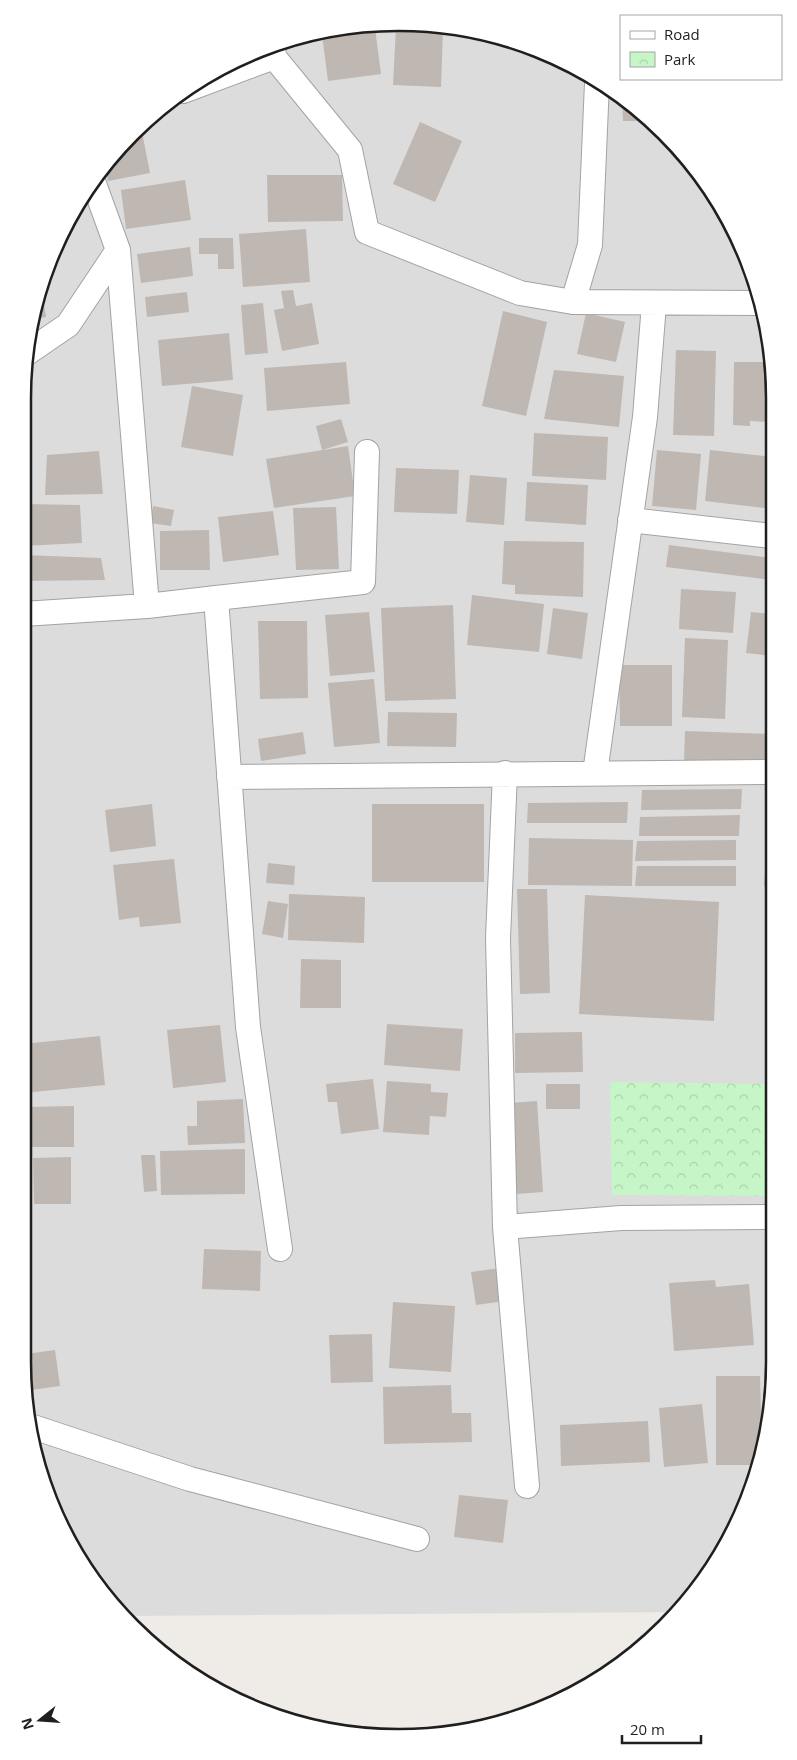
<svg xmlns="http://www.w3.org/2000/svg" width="797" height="1760" viewBox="0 0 797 1760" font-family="'Open Sans',sans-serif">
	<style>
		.residential { fill: #dddcdc }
		.park { fill: url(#park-crowns) }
		.building { fill: #bfb7b2 }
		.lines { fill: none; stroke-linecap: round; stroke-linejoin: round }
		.street-casing { stroke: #a3a3a3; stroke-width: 26 }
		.street { stroke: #fff; stroke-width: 24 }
		.rim { fill: none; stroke: #1f1f1f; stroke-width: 2.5 }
	</style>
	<defs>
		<pattern id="park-crowns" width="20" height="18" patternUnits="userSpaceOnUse" patternTransform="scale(1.25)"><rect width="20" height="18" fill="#c6f6c7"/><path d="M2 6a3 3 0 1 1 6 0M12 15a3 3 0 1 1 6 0" fill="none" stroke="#aad2aa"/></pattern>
	</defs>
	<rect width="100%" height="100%" fill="#efebe6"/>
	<!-- residential -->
	<path class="residential" d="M398,23L472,30L542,51L627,100L697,169L746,254L771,349L774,1362L767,1435L746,1505L678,1612L124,1616L116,1609L73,1549L43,1483L23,1361V398L30,325L51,255L86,190L132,133L189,86L254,51L325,30Z"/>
	<!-- park -->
	<path class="park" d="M610,1082L774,1084V1196L612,1195Z"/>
	<!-- building -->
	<path class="building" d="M396,27L443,29L441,87L393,85Z
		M375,28L381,74L328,81L322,35Z
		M622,97L627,100L649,121H623Z
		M420,122L462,141L435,202L393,184Z
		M140,127H141L150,173L108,181L105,166Z
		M267,175H342L343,221L268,222Z
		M185,180L191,220L126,229L121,190Z
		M306,229L310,282L243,287L239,234Z
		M199,238H233L234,269H218V254H199Z
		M190,247L193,276L141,283L137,254Z
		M41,288L46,317L31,319Z
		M293,290L296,306L312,303L319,344L282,351L274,310L284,308L281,291Z
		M187,292L189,312L147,317L145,297Z
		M263,303L268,353L245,355L241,305Z
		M503,311L547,322L526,416L482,406Z
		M586,313L625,322L616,362L577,354Z
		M229,333L233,380L162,386L158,340Z
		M676,350L716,351L714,436L673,435Z
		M346,362L350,404L267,411L264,368Z
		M734,362H771V422L750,421V426L733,425Z
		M554,370L624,376L619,427L544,419Z
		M24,385L26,444H23V398Z
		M192,386L243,395L233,456L181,447Z
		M341,419L348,442L322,450L316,426Z
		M534,433L608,437L606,480L532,476Z
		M348,446L355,496L274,508L266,459Z
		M657,450L701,454L696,510L652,506Z
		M710,450L772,457V509L705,501Z
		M99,451L103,494L45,495L47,455Z
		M23,453H28L31,497H23Z
		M396,468L459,470L457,514L394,512Z
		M470,475L507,478L504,525L466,522Z
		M527,482L588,485L586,525L525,521Z
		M23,504L80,505L82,543L23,546Z
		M153,506L174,510L171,526L150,523Z
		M336,507L339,569L296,570L293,508Z
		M273,511L279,555L223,562L218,517Z
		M209,530L210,570H160V531Z
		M504,541L584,542L583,597L515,594V585L502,584Z
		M669,545L772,558V580L666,567Z
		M23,555L101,558L105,580L23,581Z
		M681,589L736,592L733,633L679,629Z
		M472,595L544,604L539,652L467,645Z
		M453,605L456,699L385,701L381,608Z
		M553,608L588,613L582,659L547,654Z
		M369,612L375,672L330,676L325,615Z
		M751,612L772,614V656L746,653Z
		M258,621H307L308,698L260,699Z
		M685,638L728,640L725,719L682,717Z
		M619,665H672V726H620Z
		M374,679L380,743L334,747L328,683Z
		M388,712L457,713L456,747L387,746Z
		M685,731L772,734L773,764L684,762Z
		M303,732L306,754L261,761L258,739Z
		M742,789L741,809L641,810L642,790Z
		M628,802L627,823H527L528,803Z
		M152,804L156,846L110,852L105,810Z
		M372,804H484V882H372Z
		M740,815L739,836H639L640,817Z
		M768,832H773V887L764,886Z
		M529,838L633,840L632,886L528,885Z
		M736,840V860L635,861L637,841Z
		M174,859L181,923L140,927L139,917L119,920L113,865Z
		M268,863L295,866L294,885L266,883Z
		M637,866H736V886H635Z
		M517,889H547L550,993L520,994Z
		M289,894L365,897L364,943L288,940Z
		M585,895L719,902L714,1021L579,1014Z
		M268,901L288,904L283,938L262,934Z
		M301,959L341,960V1008H300Z
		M387,1024L463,1029L460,1071L384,1065Z
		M220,1025L226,1082L173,1088L167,1030Z
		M582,1032L583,1072L515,1073V1033Z
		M100,1036L105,1085L23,1093V1044Z
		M373,1079L379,1129L341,1134L337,1102H328L326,1084Z
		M387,1081L431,1084V1092L448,1093L446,1117L430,1116L429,1135L383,1132Z
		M546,1084H580V1109H546Z
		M243,1099L245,1143L188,1145L187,1126H197V1101Z
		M537,1101L543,1192L516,1194L509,1103Z
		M74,1106V1147H23V1107Z
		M245,1149V1194L161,1195L160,1151Z
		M141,1155H155L157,1191L144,1192Z
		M71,1157V1204H34L33,1158Z
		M204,1249L261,1251L260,1291L202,1289Z
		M500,1268L505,1301L476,1305L471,1272Z
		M715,1280L716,1287L749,1284L754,1345L674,1351L669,1283Z
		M393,1302L455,1306L451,1372L389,1368Z
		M372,1334L373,1382L331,1383L329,1335Z
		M55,1350L60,1386L31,1390L26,1354Z
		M774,1362L772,1385H771L769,1363Z
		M716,1376H760L762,1453L758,1465H716Z
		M451,1385L452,1413H471L472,1442L384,1444L383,1387Z
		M702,1404L708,1463L664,1467L659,1408Z
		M648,1421L650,1462L561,1466L560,1425Z
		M459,1495L508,1500L503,1543L454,1537Z"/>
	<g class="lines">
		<defs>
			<path id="street" d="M273,45L274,57L350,150L367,232L520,293L573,302L759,303
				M183,91L274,57
				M93,181L118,250L147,606
				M573,302L590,245L597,83
				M27,353L68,325L118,250
				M630,520L772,536
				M216,598L363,582L367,452
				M23,614L147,606L216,598L248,1027L280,1249
				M505,773L498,938L505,1227L621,1218L774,1217
				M595,773L645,417L654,304
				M229,777L773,772
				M505,1227L527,1486
				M33,1427L190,1479L417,1539"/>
		</defs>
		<!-- street casing -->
		<use href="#street" class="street-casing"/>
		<!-- street -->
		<use href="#street" class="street"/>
	</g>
	<!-- crop -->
	<path d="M0 0H797V1760H0ZM398 31H399A367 367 0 0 1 766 398V1362A367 367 0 0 1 399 1729H398A367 367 0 0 1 31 1362V398A367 367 0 0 1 398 31Z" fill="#fff" fill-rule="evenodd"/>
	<path class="rim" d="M398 31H399A367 367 0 0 1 766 398V1362A367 367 0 0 1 399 1729H398A367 367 0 0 1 31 1362V398A367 367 0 0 1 398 31Z"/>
	<!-- legend -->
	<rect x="620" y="15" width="162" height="65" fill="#ffffff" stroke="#a5a5a5"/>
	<rect x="630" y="31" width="25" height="8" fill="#ffffff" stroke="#a5a5a5"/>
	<text x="664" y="40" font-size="15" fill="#1f1f1f">Road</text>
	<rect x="630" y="52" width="25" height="15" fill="url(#park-crowns)" stroke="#a5a5a5"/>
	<text x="664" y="65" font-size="15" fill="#1f1f1f">Park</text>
	<!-- north arrow -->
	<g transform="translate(40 1720) rotate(253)" stroke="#ffffff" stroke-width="4" paint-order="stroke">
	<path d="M0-4L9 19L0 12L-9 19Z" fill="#1f1f1f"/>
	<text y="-8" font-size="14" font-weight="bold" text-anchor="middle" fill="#1f1f1f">N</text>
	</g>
	<!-- scale -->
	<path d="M622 1735v8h79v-8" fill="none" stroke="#1f1f1f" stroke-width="2.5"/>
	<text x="630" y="1735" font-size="15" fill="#1f1f1f" stroke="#ffffff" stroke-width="4" paint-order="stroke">20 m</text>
</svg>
